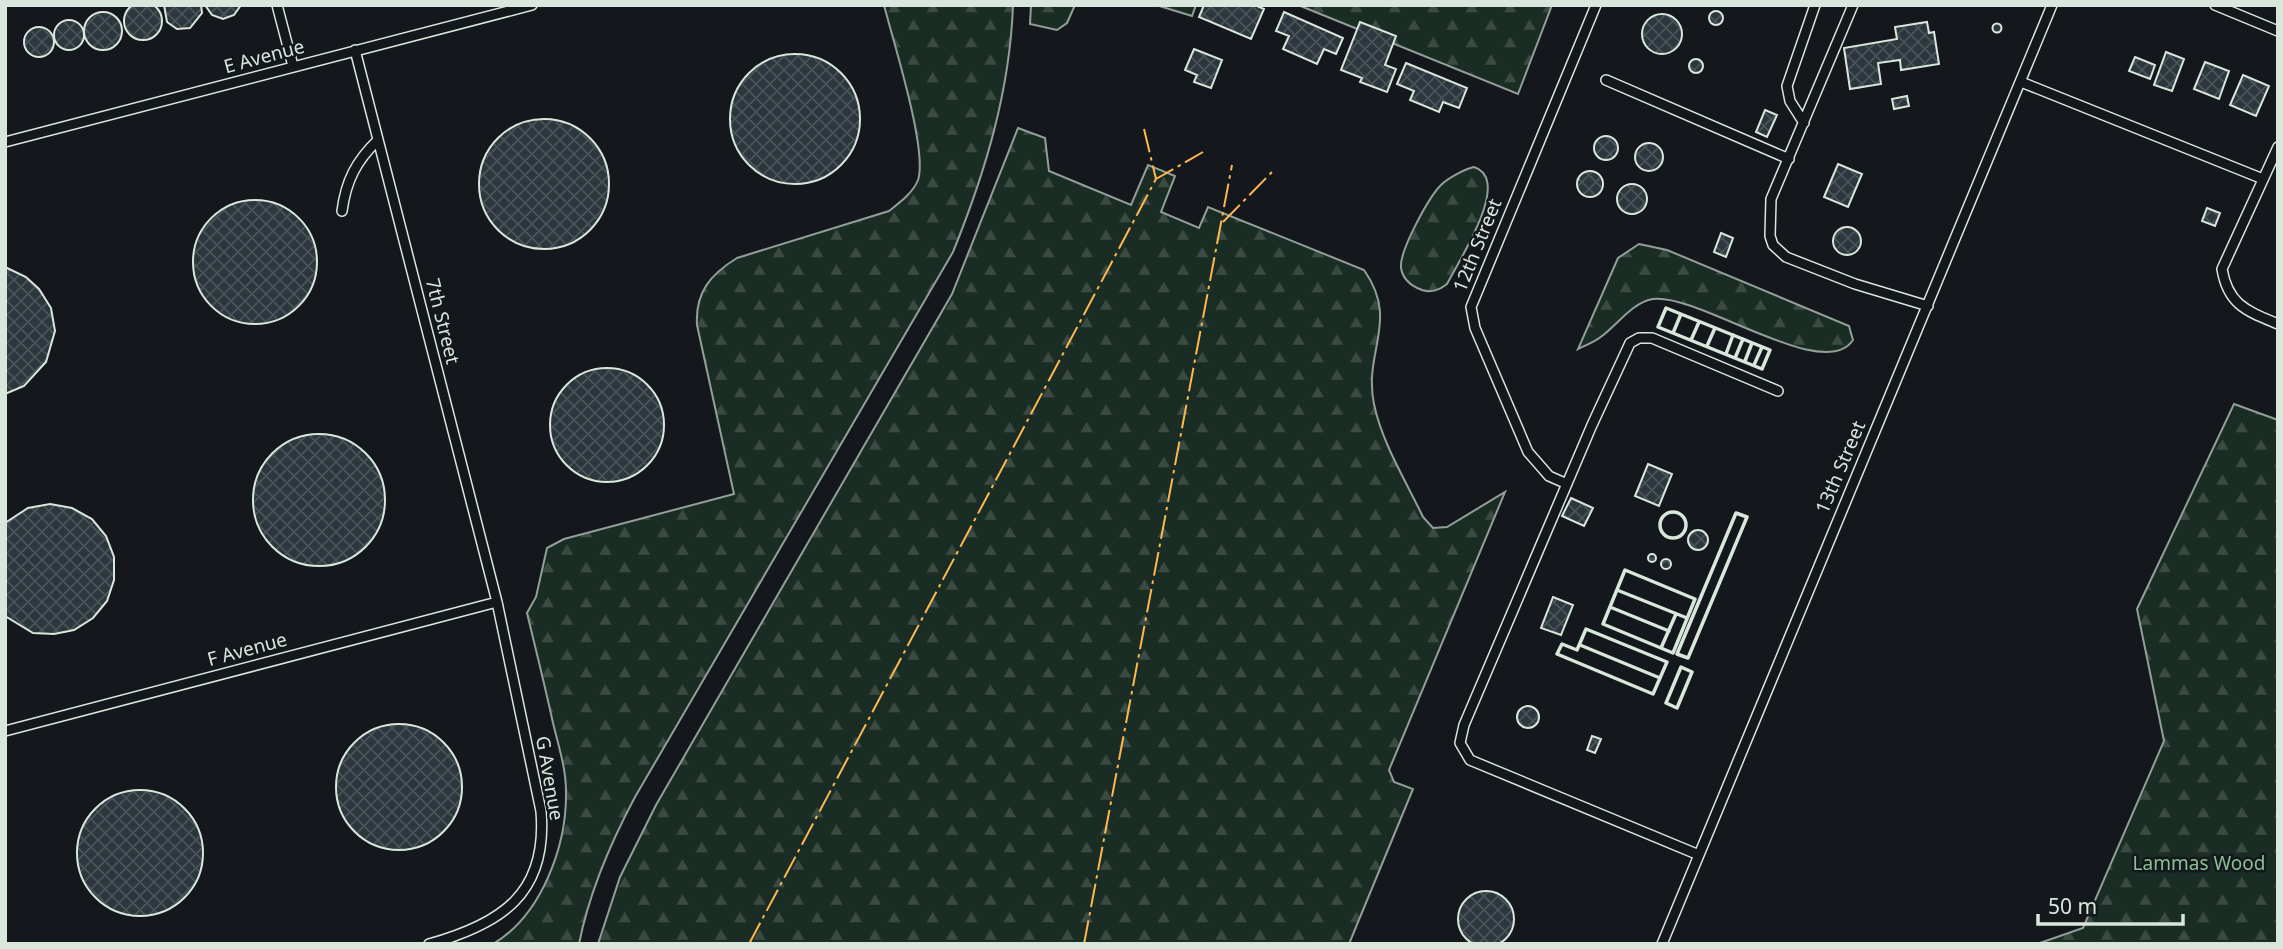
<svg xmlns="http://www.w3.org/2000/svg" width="2283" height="949" viewBox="0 0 2283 949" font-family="'Noto Sans',sans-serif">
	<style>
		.forest { fill: url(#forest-firs); stroke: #939e99; stroke-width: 2 }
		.building { fill: url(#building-cross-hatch); stroke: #d8e6dc; stroke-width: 2 }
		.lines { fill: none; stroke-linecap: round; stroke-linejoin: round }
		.service-casing { stroke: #d8e6dc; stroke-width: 12 }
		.service { stroke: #14181c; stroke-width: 9 }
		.wall { stroke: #d8e6dc; stroke-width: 3.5 }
		.power { stroke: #ffb74d; stroke-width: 2; stroke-dasharray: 24 5 3.5 5; stroke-linecap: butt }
		.labels { text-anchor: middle; stroke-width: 5; stroke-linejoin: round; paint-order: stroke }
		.street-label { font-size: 19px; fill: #d8e6dc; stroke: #14181c }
		.park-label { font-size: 19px; fill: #8ac095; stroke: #14181c }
	</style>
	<defs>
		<pattern id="forest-firs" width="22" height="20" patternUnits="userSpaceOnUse" patternTransform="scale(1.75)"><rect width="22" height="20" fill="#1a2d24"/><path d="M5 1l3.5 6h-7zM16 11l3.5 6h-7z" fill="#3b4b43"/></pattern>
		<pattern id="building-cross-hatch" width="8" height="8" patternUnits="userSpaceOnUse" patternTransform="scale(1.75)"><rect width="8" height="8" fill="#2c363c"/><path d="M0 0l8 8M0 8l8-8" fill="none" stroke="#4a5358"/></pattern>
	</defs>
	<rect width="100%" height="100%" fill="#14181c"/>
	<!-- forest -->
	<path class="forest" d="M884,5H1013C1010,91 985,173 953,252L635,797C611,842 589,893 579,944H493C542,915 567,845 566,791C566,768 558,744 553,723C545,686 536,650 527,613L536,597L547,548L564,539L734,494L697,325C695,292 711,274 737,258L889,211C899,203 913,193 918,180C928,150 893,41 884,5Z
		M1031,5H1075L1067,23L1057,30L1030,24Z
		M1156,5H1196L1192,16Z
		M1298,5H1552L1518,94Z
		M1018,128L1045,138L1049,171L1131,205L1148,165L1175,176L1161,212L1199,228L1208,207L1364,270C1400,321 1363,351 1374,404C1382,443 1406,481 1423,517L1433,528L1447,527L1505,492L1389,770L1394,782L1413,789L1349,944H598L620,877L656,805L952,294Z
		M1474,167C1513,179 1458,262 1447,284C1439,290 1432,293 1422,290C1411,286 1403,280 1401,268C1399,251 1429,197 1441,185C1448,178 1465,169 1474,167Z
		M1639,244L1667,250L1849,326L1853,340C1824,384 1699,293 1653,299C1633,302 1617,325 1602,336C1595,342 1586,345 1578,349L1618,258Z
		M2234,404L2278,420V944H2037L2083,928L2164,741L2137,609Z"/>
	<!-- building -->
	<path class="building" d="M124 21a19 19 0 1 1 38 0a19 19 0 1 1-38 0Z
		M164,5H201L202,13L190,28L177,29L167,22Z
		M205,5H241L234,15L223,19L212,15Z
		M1204,5H1255L1264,9L1251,39L1199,17Z
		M1709 18a7 7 0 1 1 14 0a7 7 0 1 1-14 0Z
		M1284,12L1343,38L1336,54L1324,49L1317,64L1283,49L1289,36L1276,31Z
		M84 31a19 19 0 1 1 38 0a19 19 0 1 1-38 0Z
		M1642 34a20 20 0 1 1 40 0a20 20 0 1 1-40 0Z
		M54 35a15 15 0 1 1 30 0a15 15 0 1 1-30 0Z
		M1360,22L1396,36L1385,65L1396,69L1387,92L1360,82L1362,78L1341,70Z
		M1927,22L1929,33L1934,32L1939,64L1901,70L1900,60L1878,63L1881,84L1850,89L1844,48L1897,39L1895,27Z
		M1992.5 28a4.5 4.5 0 1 1 9 0a4.5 4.5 0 1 1-9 0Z
		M24 42a15 15 0 1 1 30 0a15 15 0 1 1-30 0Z
		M1194,49L1222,60L1211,88L1194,82L1197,75L1185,70Z
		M2166,52L2184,59L2172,91L2154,85Z
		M730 119a65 65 0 1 1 130 0a65 65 0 1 1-130 0Z
		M2135,57L2155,65L2150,79L2129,71Z
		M1689 66a7 7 0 1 1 14 0a7 7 0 1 1-14 0Z
		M2205,62L2229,71L2219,99L2194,89Z
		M1406,63L1467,88L1459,108L1443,102L1439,112L1410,100L1414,91L1397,84Z
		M2243,75L2269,86L2256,116L2230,105Z
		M1907,96L1909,106L1894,109L1892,99Z
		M1765,110L1777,115L1767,137L1756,132Z
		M479 184a65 65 0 1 1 130 0a65 65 0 1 1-130 0Z
		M1594 148a12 12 0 1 1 24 0a12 12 0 1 1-24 0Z
		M1635 157a14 14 0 1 1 28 0a14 14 0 1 1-28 0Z
		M1838,164L1862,174L1848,207L1824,197Z
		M1577 184a13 13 0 1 1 26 0a13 13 0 1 1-26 0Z
		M1617 199a15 15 0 1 1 30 0a15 15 0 1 1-30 0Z
		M193 262a62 62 0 1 1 124 0a62 62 0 1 1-124 0Z
		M2207,208L2220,213L2215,226L2202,221Z
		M1833 241a14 14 0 1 1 28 0a14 14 0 1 1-28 0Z
		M1721,233L1733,238L1726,257L1714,252Z
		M5,267L26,277L39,289L51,308L55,331L46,362L24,386L5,394Z
		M550 425a57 57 0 1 1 114 0a57 57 0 1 1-114 0Z
		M253 500a66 66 0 1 1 132 0a66 66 0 1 1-132 0Z
		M1648,464L1672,474L1659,506L1635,496Z
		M1571,498L1593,508L1584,526L1562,516Z
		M50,504L72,508L92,519L106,536L114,557V580L107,601L93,618L74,630L54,634L33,633L5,616V523L28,508Z
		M1688 540a10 10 0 1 1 20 0a10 10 0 1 1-20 0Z
		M1648 558a4 4 0 1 1 8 0a4 4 0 1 1-8 0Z
		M1661 564a5 5 0 1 1 10 0a5 5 0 1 1-10 0Z
		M1553,597L1573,605L1561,635L1541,628Z
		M1517 717a11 11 0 1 1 22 0a11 11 0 1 1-22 0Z
		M336 787a63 63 0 1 1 126 0a63 63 0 1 1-126 0Z
		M1592,736L1601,739L1595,753L1587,750Z
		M77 853a63 63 0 1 1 126 0a63 63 0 1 1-126 0Z
		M1458 919a28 28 0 1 1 56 0a28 28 0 1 1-56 0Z"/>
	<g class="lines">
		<defs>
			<path id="service" d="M277,5L293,66
				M1853,5L1771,199L1770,236L1773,245L1786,257L1855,284L1928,306
				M2215,5L2278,31
				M355,50L497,602L541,811C548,894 501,924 429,944
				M1606,80L1789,159
				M2021,82L2263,179
				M1804,123L1790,101L1787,86L1815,5
				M5,142L532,5
				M2278,147L2222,269C2228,305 2247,311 2278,324
				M342,211C346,181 356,161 378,140
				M1567,484L1549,476L1528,452L1475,328L1471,307L1596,5
				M5,731L497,602
				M1699,855L1470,760L1460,743L1464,725L1592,425L1630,343L1639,338H1652L1778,391
				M1662,944L2052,5"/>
		</defs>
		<!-- service casing -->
		<use href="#service" class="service-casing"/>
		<!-- service -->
		<use href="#service" class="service"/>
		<!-- wall -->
		<path class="wall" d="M1666,308L1770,350L1762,369L1658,327Z
			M1673,333L1681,314
			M1691,340L1699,322
			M1707,346L1715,328
			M1726,354L1733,335
			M1735,358L1743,339
			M1745,361L1752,343
			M1754,365L1762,347
			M1660 525a13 13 0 1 1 26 0a13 13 0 1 1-26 0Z
			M1736,513L1747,517L1688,658L1677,654Z
			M1625,570L1695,599L1673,653L1603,624Z
			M1617,590L1687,618
			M1610,607L1669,631
			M1586,629L1667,662L1653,694L1557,654L1562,644L1577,650Z
			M1580,645L1660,678
			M1661,648L1676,614
			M1681,667L1692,672L1677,708L1666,703Z"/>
		<!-- power -->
		<path class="power" d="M1144,129L1156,179
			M1223,222L1272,172
			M749,944L1156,179L1203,152
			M1084,944L1232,165"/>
	</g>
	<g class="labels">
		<!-- street labels -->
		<g class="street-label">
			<text transform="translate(264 56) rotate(-15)" y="7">E Avenue</text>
			<text transform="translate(1477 245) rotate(-68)" y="7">12th Street</text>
			<text transform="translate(443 321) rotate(76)" y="7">7th Street</text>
			<text transform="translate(1840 467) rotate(-67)" y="7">13th Street</text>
			<text transform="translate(247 649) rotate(-15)" y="7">F Avenue</text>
			<text transform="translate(550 778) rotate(80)" y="7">G Avenue</text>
		</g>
		<!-- park labels -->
		<g class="park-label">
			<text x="2199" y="870">Lammas Wood</text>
		</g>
	</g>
	<!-- border -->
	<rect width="2283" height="949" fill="none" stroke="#d8e6dc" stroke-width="14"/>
	<!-- scale -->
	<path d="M2038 914v10h145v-10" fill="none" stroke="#d8e6dc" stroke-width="3.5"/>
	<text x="2048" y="914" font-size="21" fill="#d8e6dc" stroke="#14181c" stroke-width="5" paint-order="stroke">50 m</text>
</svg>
